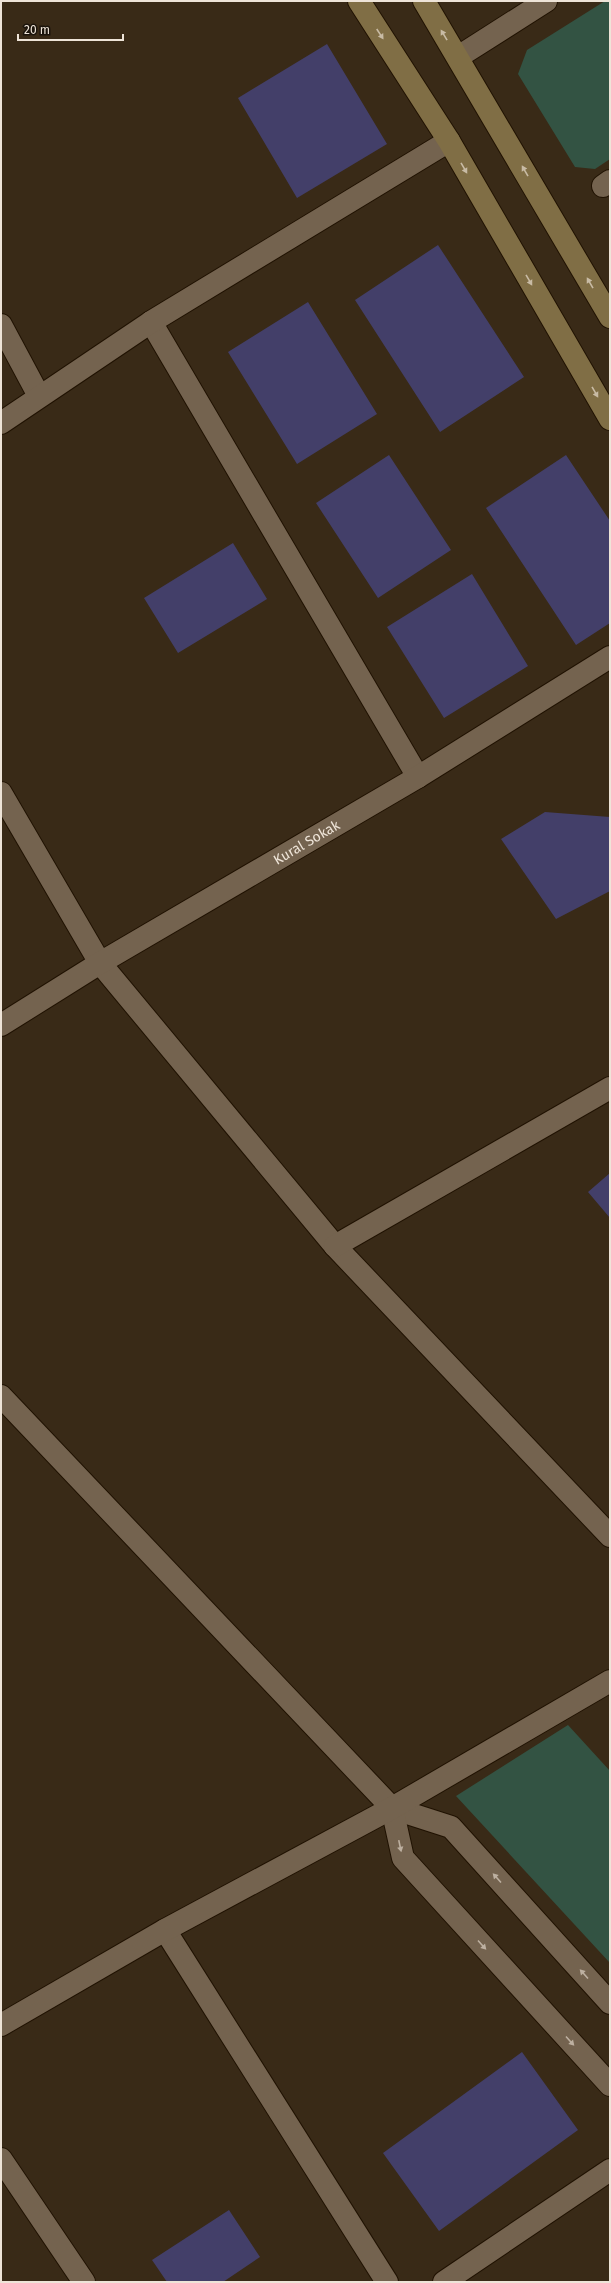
<svg xmlns="http://www.w3.org/2000/svg" width="611" height="2283" viewBox="0 0 611 2283" font-family="'Fira Sans',sans-serif">
	<style>
		.green { fill: #335343 }
		.building { fill: #433f69 }
		.lines { fill: none; stroke-linecap: round; stroke-linejoin: round }
		.street-casing { stroke: #201202; stroke-width: 24 }
		.secondary-casing { stroke: #201202; stroke-width: 24 }
		.street { stroke: #74634f; stroke-width: 22 }
		.secondary { stroke: #806e45; stroke-width: 22 }
		.oneway { fill: #c8bba5 }
		.oneway2 { fill: #bdb0a1 }
		.labels { text-anchor: middle; stroke-width: 3.5; stroke-linejoin: round; paint-order: stroke }
		.street-label { font-size: 14px; fill: #eee4d8; stroke: #1b140c }
	</style>
	<rect width="100%" height="100%" fill="#392a17"/>
	<!-- green -->
	<path class="green" d="M605,1H610V159L595,169L575,167L518,74L527,50Z
		M568,1725L610,1771V1963L456,1796Z"/>
	<!-- building -->
	<path class="building" d="M327,44L387,144L297,198L238,98Z
		M438,245L524,377L440,432L355,300Z
		M308,302L377,414L297,464L228,352Z
		M389,455L451,550L378,598L316,503Z
		M566,455L610,521V623L576,645L486,508Z
		M233,543L267,599L178,653L144,598Z
		M472,574L528,666L444,718L387,627Z
		M545,812L610,817V891L556,919L501,839Z
		M610,1173V1218L588,1192Z
		M522,2052L578,2130L439,2231L383,2153Z
		M229,2210L260,2257L223,2282H167L152,2260Z"/>
	<g class="lines">
		<defs>
			<g id="street">
				<path d="M458,57L546,1"/>
				<path d="M603,186L610,181"/>
				<path d="M151,322L418,777"/>
				<path d="M1,325L39,396"/>
				<path d="M1,423L151,322L449,141"/>
				<path d="M1,793L100,963L335,1246L610,1536"/>
				<path id="s1" d="M1,1025L100,963L418,777L610,657"/>
				<path d="M335,1246L610,1088"/>
				<path d="M1,1396L392,1808L451,1827L610,2003"/>
				<path d="M392,1808L403,1858L610,2085"/>
				<path d="M165,1930L387,2282"/>
				<path d="M1,2025L165,1930L392,1808L610,1681"/>
				<path d="M1,2159L84,2282"/>
				<path d="M444,2282L610,2170"/>
			</g>
			<path id="secondary" d="M359,1L449,141L610,419
				M424,1L610,317"/>
		</defs>
		<!-- street casing -->
		<use href="#street" class="street-casing"/>
		<!-- secondary casing -->
		<use href="#secondary" class="secondary-casing"/>
		<!-- street -->
		<use href="#street" class="street"/>
		<!-- secondary -->
		<use href="#secondary" class="secondary"/>
	</g>
	<!-- one-way arrows -->
	<defs><path id="oneway-solid" d="M-6-.8H1V-3.2L6.5 0L1 3.2V.8H-6Z"/></defs>
	<g class="oneway">
		<use href="#oneway-solid" transform="translate(380 34) rotate(57)"/>
		<use href="#oneway-solid" transform="translate(444 35) rotate(-121)"/>
		<use href="#oneway-solid" transform="translate(464 168) rotate(60)"/>
		<use href="#oneway-solid" transform="translate(525 171) rotate(-120)"/>
		<use href="#oneway-solid" transform="translate(529 280) rotate(60)"/>
		<use href="#oneway-solid" transform="translate(590 283) rotate(-120)"/>
		<use href="#oneway-solid" transform="translate(595 392) rotate(60)"/>
	</g>
	<g class="oneway2">
		<use href="#oneway-solid" transform="translate(400 1846) rotate(78)"/>
		<use href="#oneway-solid" transform="translate(497 1878) rotate(-132)"/>
		<use href="#oneway-solid" transform="translate(482 1945) rotate(48)"/>
		<use href="#oneway-solid" transform="translate(584 1974) rotate(-132)"/>
		<use href="#oneway-solid" transform="translate(570 2041) rotate(48)"/>
	</g>
	<g class="labels">
		<!-- street labels -->
		<g class="street-label">
			<text dy="5" stroke="none"><textPath href="#s1" startOffset="356">Kural Sokak</textPath></text>
		</g>
	</g>
	<!-- border -->
	<rect width="611" height="2283" fill="none" stroke="#eee4d8" stroke-width="4"/>
	<!-- scale -->
	<path d="M18 34v6h105v-6" fill="none" stroke="#eee4d8" stroke-width="2"/>
	<text x="24" y="34" font-size="12" fill="#eee4d8" stroke="#1b140c" stroke-width="3" paint-order="stroke">20 m</text>
</svg>
